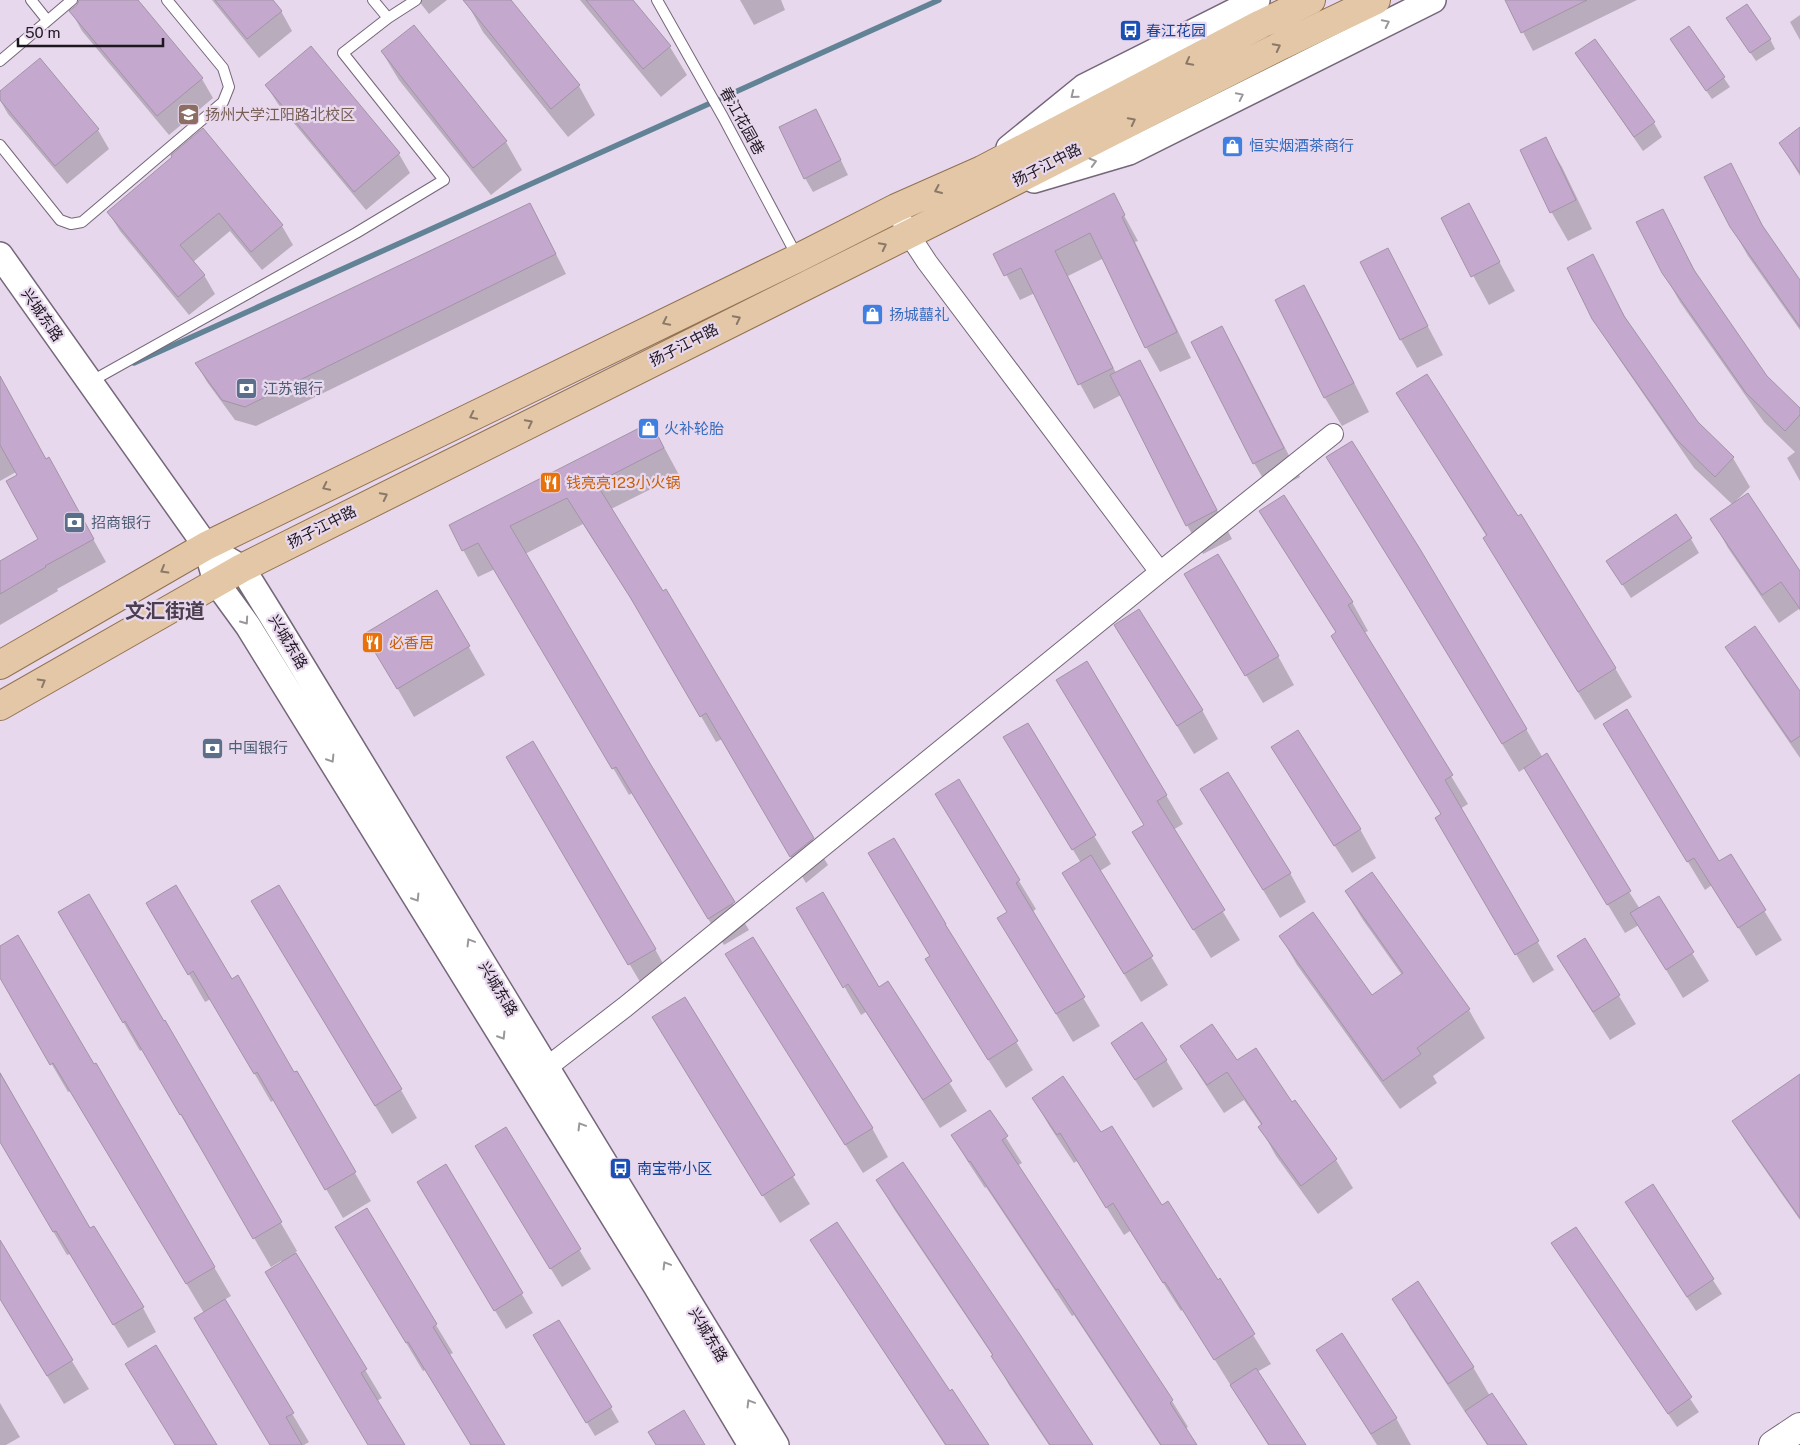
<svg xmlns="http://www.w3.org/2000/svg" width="1800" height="1445" viewBox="0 0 1800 1445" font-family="'Public Sans','Noto Sans SC',sans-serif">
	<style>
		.shadow { fill: #0003 }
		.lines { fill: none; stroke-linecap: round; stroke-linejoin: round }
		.stream { stroke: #628395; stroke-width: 5.5 }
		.building { fill: #c5a8ce; stroke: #a294a7 }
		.service-casing { stroke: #746779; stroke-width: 12 }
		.minor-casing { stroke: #746779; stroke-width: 22 }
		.tertiary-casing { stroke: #746779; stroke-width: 28 }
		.secondary-casing { stroke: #746779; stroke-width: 30 }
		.primary-casing { stroke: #927150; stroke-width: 30 }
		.service { stroke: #fff; stroke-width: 10 }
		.minor { stroke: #fff; stroke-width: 20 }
		.tertiary { stroke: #fff; stroke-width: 25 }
		.secondary { stroke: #fff; stroke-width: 28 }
		.primary { stroke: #e3c7a6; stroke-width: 28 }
		.oneway { stroke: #99979a }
		.oneway2 { stroke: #8a7869 }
		.labels { text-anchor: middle; stroke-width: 4.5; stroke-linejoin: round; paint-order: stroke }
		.transit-label { font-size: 15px; fill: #164399; stroke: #e8d8ed; text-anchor: start }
		.education-label { font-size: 15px; fill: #785e54; stroke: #e8d8ed; text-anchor: start }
		.street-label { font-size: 15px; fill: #1d171f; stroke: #e8d8ed }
		.shop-label { font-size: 15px; fill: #366cbe; stroke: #e8d8ed; text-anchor: start }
		.service-label { font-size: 15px; fill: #4e5e75; stroke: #e8d8ed; text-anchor: start }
		.food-label { font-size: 15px; fill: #c56008; stroke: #e8d8ed; text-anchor: start }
		.district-label { font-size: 20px; font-weight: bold; fill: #4b3e4f; stroke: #e8d8ed }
	</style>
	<rect width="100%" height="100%" fill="#e8d8ed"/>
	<!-- shadow -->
	<path class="shadow" d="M81,0H136L202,79L213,98L169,135L82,31L71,11L78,6Z
		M212,0H271L281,11L292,31L259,58Z
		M418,0H447L429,14Z
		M471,0H510L579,86L595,115L568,137L483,32L467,3Z
		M580,0H632L670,47L687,75L661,97Z
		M740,0H781L785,10L754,25Z
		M1506,0H1637L1533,51Z
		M1800,15V40L1790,22Z
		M1689,27L1730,87L1712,99L1677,49Z
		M1733,27L1770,39L1775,49L1756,61Z
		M1595,40L1654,123L1662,137L1643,151L1576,54Z
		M311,48L399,154L410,173L366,210L278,104L266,85Z
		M382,52L506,142L522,170L491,195L399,80Z
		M0,93L98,130L109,149L67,184L8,114L0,100Z
		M824,125L848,175L813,192L805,178Z
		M1800,129V176L1780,143Z
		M1545,139L1562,167L1592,229L1568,241L1552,213L1521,150Z
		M174,157L282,226L293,245L262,270L230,231L193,262L204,275L215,294L189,315L120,231L108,212Z
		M1730,165L1769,237L1800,282V330L1748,256L1731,226Z
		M1113,195L1138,241L1135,242L1191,358L1160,372L1146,347L1104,258L1068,276L1116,373L1140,361L1156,390L1232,539L1203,554L1187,525L1121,395L1094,409L1080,384L1035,293L1020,300L995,254Z
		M1469,205L1515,291L1489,305L1442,218Z
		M1662,210L1701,282L1766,377L1800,410V481L1787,458L1795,452L1764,422L1680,302L1663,272Z
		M541,224L566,274L256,426L235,420L207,382L196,363Z
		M1387,249L1443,355L1417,368L1401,340Z
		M1592,256L1631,328L1697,422L1733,458L1750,487L1733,504L1800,573V611L1799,609L1779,623L1728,548L1712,519L1733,505L1694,468L1611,347L1594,318Z
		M1304,287L1320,315L1369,412L1342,426L1325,398L1276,300Z
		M1222,328L1238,356L1300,477L1271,492L1254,463L1193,343Z
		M0,377L46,460L61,482L106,562L57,589L58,591L0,625V562L40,539L16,472L0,481Z
		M1398,394L1615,668L1632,697L1595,720L1501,567L1487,537Z
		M651,423L679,475L611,509L828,865L806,883L722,739L716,742L647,624L583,524L525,554L650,766L749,930L724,945L632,793L629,795L495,569L478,577L450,526Z
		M1260,512L1352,602L1368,631L1364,633L1468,804L1460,809L1554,970L1533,983L1436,818L1442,815L1337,634Z
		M1691,539L1699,553L1631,598L1608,562Z
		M437,592L485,675L414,717L366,634Z
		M1202,603L1278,656L1294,685L1263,703Z
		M1426,618L1526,729L1543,758L1640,909L1658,897L1709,981L1683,998L1639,925L1625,933L1525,768L1519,772Z
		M1115,625L1202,710L1218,739L1194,754Z
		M1727,647L1800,694V758L1744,676Z
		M1075,709L1166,795L1183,824L1173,830L1240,940L1211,958L1151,861L1145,825Z
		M1027,724L1111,864L1100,871L1168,985L1141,1002L1080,902L1081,863L1022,766Z
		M1622,753L1719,862L1730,855L1782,940L1756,956L1712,885L1705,890Z
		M1290,776L1360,829L1376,858L1352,873Z
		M958,781L1019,881L1036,909L1032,912L1100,1026L1073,1042L1015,946L1008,912Z
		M524,786L655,949L671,978L646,992Z
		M1202,790L1290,873L1306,902L1280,918Z
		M894,839L1033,1070L1006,1088L943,988L931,957Z
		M1346,892L1469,1010L1485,1038L1433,1076L1437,1083L1400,1109L1297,965L1281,937L1372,996L1402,975L1363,920Z
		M148,903L231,981L294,1074L297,1072L371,1201L343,1218L274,1100L271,1102L211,999L205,1002Z
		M798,908L879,988L887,983L967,1111L940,1128L866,1012L861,1015Z
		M60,913L163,1023L165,1022L297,1251L295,1253L382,1398L377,1401L403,1445H369L282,1263L281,1261L271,1267L198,1142L197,1143L143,1049L140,1051Z
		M269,930L401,1090L417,1118L392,1134Z
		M1585,940L1636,1024L1610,1040L1575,985Z
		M0,948L93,1066L95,1064L231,1296L224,1300L309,1442L304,1445H271L204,1313L71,1091L68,1092L0,976Z
		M727,955L872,1128L888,1157L863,1173Z
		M684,999L810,1204L780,1223L670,1046Z
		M1112,1044L1166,1060L1183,1089L1153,1108Z
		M1182,1046L1292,1104L1294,1102L1336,1160L1353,1188L1318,1214L1276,1156L1260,1127L1262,1126L1244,1100L1224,1113L1199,1075Z
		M0,1072L25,1116L24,1117L90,1230L143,1308L156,1332L128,1348L70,1254L67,1255L0,1141Z
		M1800,1075V1220L1745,1141L1734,1122Z
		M1033,1098L1101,1134L1161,1207L1217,1281L1219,1280L1271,1364L1257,1372L1304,1445H1268L1183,1309L1181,1311L1130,1231L1124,1235L1077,1161L1074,1163L1050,1127Z
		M989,1111L1022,1163L1017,1166L1172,1401L1188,1427L1185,1429L1196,1445H1160L1074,1315L1072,1316L986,1187L985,1188L968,1162L953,1136Z
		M506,1129L591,1269L562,1287L488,1166Z
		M446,1166L533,1313L506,1329L430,1202Z
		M878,1181L1092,1445H1049L1009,1385L993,1356L894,1209Z
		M1652,1186L1722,1294L1696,1311L1635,1217Z
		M366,1209L436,1325L453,1353L449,1355L504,1445H471L425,1370L423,1371L354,1256Z
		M1575,1229L1699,1412L1677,1427L1553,1244Z
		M812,1240L949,1393L987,1445H945L829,1268Z
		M0,1243L89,1389L64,1404L0,1298Z
		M1394,1299L1473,1367L1490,1396L1526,1445H1487L1466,1411L1465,1412L1410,1328Z
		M535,1336L611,1408L619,1422L595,1436Z
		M1318,1350L1396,1418L1411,1445H1377Z
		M0,1403L20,1437L6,1445H0Z"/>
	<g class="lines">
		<!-- stream -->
		<path class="stream" d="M134,363L939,0"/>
	</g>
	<!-- building -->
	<path class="building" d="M79,0H138L203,78L157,116L69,11L77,5Z
		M215,0H273L282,11L247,39Z
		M463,0H511L580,85L551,109Z
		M586,0H633L671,46L643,69Z
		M1505,0H1587L1521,33Z
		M1747,4L1771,39L1750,53L1726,18Z
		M414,25L507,141L473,168L381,51Z
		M1689,26L1725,77L1706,91L1670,39Z
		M1595,39L1655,122L1634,137L1575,53Z
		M311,46L400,153L354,192L265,85Z
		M40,58L99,129L55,166L0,100V91Z
		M816,109L841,160L804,179L779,127Z
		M1800,127V173L1779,143Z
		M203,128L283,225L251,252L219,213L180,245L205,275L178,297L107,212L172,157L171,155Z
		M1546,137L1576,200L1550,213L1520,150Z
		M1731,163L1762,225L1800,280V327L1730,227L1704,177Z
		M1114,193L1125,215L1122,217L1177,332L1145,348L1090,233L1055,251L1113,368L1078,385L1021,268L1004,276L993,254Z
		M530,203L556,254L245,407L222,400L195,363Z
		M1469,203L1500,262L1471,277L1441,218Z
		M1663,209L1694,270L1767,376L1800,408V415L1785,431L1746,393L1662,273L1636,222Z
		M1388,248L1428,326L1400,340L1360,262Z
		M1593,254L1624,316L1698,422L1734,457L1715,477L1676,439L1592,319L1567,268Z
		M1304,285L1354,383L1324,398L1275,300Z
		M1222,326L1284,448L1253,464L1191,342Z
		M1140,360L1217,510L1186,526L1110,375Z
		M1427,374L1518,516L1521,514L1616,668L1578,692L1483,538L1487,535L1396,393Z
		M0,376L46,459L49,457L94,539L45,566L46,567L0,594V561L38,539L6,481L17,475L0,445Z
		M651,422L664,448L596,483L663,591L666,589L814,838L790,857L706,713L700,717L630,597L567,498L510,526L651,765L735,902L708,919L616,767L612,769L478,543L462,551L449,525Z
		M1352,441L1420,549L1527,729L1502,744L1408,589L1326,457Z
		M1748,493L1800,571V609L1781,582L1762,595L1710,519Z
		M1284,495L1353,602L1348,605L1453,775L1445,780L1539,941L1515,955L1435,818L1441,814L1331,636L1336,632L1259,511Z
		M1676,514L1692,538L1622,585L1606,561Z
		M1218,554L1279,656L1245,676L1184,574Z
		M437,590L470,646L397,689L364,634Z
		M1139,609L1203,710L1177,726L1114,625Z
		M1755,626L1800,691V736L1791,742L1725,647Z
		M1087,661L1167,795L1157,801L1225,910L1193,930L1132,832L1144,825L1056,680Z
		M1627,709L1719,861L1731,854L1766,910L1738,928L1694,858L1687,862L1603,724Z
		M1028,723L1096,835L1072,850L1003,737Z
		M1298,730L1361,829L1334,846L1271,747Z
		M533,741L656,949L628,965L506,757Z
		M1547,753L1631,891L1607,905L1524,768Z
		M1228,772L1291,873L1263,890L1200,789Z
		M959,779L1020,880L1016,883L1085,997L1056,1014L997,918L1007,912L935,794Z
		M894,838L946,924H945L1018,1041L988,1060L925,959L930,956L868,853Z
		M1091,855L1153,956L1124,974L1062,873Z
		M1372,872L1470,1009L1417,1048L1421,1054L1383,1081L1279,936L1313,912L1372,995L1403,973L1345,891Z
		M176,885L232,979L238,975L294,1072L297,1071L356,1172L325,1190L257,1072L254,1074L193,971L188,975L146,903Z
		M279,885L402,1089L375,1106L251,901Z
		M823,892L879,987L888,981L952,1081L923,1100L848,984L843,988L796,908Z
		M89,894L164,1021L165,1020L282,1222L253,1239L181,1114L180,1115L125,1021L123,1023L58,912Z
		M1659,896L1694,952L1666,970L1630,913Z
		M18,935L94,1064L96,1063L215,1267L186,1284L53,1063L50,1065L0,978V946Z
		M753,937L873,1128L845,1145L725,954Z
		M1585,938L1620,995L1593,1012L1557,956Z
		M685,997L795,1175L762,1196L652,1017Z
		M1142,1022L1167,1060L1135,1080L1111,1043Z
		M1212,1024L1237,1060L1256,1048L1292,1102L1295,1100L1337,1159L1301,1186L1258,1127L1262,1124L1227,1072L1207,1085L1180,1046Z
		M0,1073L90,1228L94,1226L144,1307L113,1325L56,1231L53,1232L0,1142Z
		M1800,1074V1218L1732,1121Z
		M1063,1076L1101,1132L1112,1126L1162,1205L1168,1201L1218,1280L1220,1278L1255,1334L1214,1360L1165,1282L1163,1283L1113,1203L1106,1208L1060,1133L1057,1135L1032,1098Z
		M990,1110L1008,1136L1002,1140L1173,1400L1170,1403L1197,1445H1161L1058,1289L1056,1290L970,1161L969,1162L951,1135Z
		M506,1127L581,1249L550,1269L475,1146Z
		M903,1162L1021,1336L1093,1445H1050L991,1356L993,1355L876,1180Z
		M446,1164L523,1293L494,1311L417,1182Z
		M1653,1184L1714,1279L1687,1297L1625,1202Z
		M367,1208L437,1324L433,1327L505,1445H471L408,1342L406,1343L335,1227Z
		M837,1222L950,1391L952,1389L989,1445H946L810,1240Z
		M1576,1227L1692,1397L1668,1414L1551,1243Z
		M0,1240L73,1360L47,1376L0,1299Z
		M296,1253L367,1369L361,1373L405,1445H368L265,1272Z
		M1418,1281L1474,1367L1448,1384L1392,1299Z
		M225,1299L294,1413L286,1417L302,1445H270L194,1318Z
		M559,1320L612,1407L586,1423L533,1335Z
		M1342,1333L1397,1418L1371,1434L1316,1350Z
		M156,1345L217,1445H175L125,1364Z
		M1256,1368L1306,1445H1269L1230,1385Z
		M1492,1393L1527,1445H1488L1465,1411Z
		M684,1410L705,1445H656L648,1432Z"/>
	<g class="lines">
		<defs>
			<path id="service" d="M31,0L47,20
				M373,0L388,18L416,0
				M657,0L723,117L798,258
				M0,61L72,0
				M0,145L60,220L71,224L82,222L223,102L229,87L223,68L167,0
				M90,382L356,233L444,180L343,53L388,18"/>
			<path id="minor" d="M896,208L908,233L927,262L1160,572
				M546,1068L625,1007L1160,572L1333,434"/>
			<path id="tertiary" d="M1009,148L1084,87L1257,0
				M1034,180L1129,152L1433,0
				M0,255L206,546L216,582L248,626L656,1286L751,1445
				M225,558L242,568L270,613L776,1445"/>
			<path id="secondary" d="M1773,1445L1800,1427"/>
			<path id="primary" d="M0,665L206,546L798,258L896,208L982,170L1261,24L1311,0
				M0,706L242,568L995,191L1282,45L1376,0"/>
		</defs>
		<!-- service casing -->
		<use href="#service" class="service-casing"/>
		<!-- minor casing -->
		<use href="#minor" class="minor-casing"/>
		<!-- tertiary casing -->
		<use href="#tertiary" class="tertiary-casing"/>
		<!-- secondary casing -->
		<use href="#secondary" class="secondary-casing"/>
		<!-- primary casing -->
		<use href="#primary" class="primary-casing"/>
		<!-- service -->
		<use href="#service" class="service"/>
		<!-- minor -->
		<use href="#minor" class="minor"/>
		<!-- tertiary -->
		<use href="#tertiary" class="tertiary"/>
		<!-- secondary -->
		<use href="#secondary" class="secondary"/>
		<!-- primary -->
		<use href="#primary" class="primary"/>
	</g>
	<!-- one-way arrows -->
	<defs><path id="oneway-chevron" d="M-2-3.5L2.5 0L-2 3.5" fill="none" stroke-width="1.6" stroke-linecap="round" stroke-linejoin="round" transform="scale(1.25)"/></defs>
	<g class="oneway">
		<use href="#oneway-chevron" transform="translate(1386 23) rotate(-26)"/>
		<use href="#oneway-chevron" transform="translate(1074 95) rotate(141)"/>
		<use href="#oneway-chevron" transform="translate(1240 96) rotate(-26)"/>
		<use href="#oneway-chevron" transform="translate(1093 162) rotate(-16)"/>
		<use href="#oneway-chevron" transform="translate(245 621) rotate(55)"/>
		<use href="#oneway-chevron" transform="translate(331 759) rotate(58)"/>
		<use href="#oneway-chevron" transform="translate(416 898) rotate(58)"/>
		<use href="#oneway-chevron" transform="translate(470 942) rotate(-121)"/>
		<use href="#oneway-chevron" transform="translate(502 1036) rotate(58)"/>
		<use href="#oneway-chevron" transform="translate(581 1126) rotate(-121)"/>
		<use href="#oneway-chevron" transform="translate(666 1265) rotate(-121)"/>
		<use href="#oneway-chevron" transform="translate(750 1403) rotate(-121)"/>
	</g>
	<g class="oneway2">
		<use href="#oneway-chevron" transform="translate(1277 47) rotate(-27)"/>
		<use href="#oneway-chevron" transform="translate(1189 62) rotate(152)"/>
		<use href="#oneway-chevron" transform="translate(1132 121) rotate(-27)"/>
		<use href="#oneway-chevron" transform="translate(938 190) rotate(156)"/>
		<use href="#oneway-chevron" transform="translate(883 246) rotate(-27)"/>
		<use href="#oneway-chevron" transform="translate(737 319) rotate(-27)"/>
		<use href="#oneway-chevron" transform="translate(666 322) rotate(154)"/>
		<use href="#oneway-chevron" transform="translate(473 416) rotate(154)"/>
		<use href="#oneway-chevron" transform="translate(529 423) rotate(-27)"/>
		<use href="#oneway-chevron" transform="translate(326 487) rotate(154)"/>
		<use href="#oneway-chevron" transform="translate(384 496) rotate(-27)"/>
		<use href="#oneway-chevron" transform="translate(164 570) rotate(150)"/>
		<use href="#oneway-chevron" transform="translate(42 682) rotate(-30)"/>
	</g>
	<!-- icons -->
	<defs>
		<symbol id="bus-square" viewBox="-11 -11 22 22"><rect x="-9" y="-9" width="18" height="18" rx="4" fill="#1a4fb4" stroke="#e8d8ed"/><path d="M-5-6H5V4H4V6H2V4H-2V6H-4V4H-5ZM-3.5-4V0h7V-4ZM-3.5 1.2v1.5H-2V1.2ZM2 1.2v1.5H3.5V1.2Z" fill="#fff"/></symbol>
		<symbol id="university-square" viewBox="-11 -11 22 22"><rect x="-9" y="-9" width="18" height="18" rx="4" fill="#8d6e63" stroke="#e8d8ed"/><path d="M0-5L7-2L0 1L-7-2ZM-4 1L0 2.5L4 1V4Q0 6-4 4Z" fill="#fff"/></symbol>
		<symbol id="shop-square" viewBox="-11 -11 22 22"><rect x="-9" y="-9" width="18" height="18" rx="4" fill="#3f7fe0" stroke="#e8d8ed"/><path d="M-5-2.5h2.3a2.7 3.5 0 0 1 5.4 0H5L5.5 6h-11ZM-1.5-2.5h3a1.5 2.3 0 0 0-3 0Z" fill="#fff"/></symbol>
		<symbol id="bank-square" viewBox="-11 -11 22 22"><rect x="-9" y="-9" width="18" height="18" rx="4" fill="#5c6f8a" stroke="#e8d8ed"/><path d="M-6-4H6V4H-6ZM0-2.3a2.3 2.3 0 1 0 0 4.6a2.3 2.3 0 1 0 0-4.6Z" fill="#fff"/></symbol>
		<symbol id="restaurant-square" viewBox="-11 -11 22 22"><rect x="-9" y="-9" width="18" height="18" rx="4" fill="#e8710a" stroke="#e8d8ed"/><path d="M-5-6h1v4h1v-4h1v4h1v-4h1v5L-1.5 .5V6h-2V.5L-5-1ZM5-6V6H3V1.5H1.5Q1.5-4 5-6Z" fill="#fff"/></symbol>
	</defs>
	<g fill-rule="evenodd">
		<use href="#bus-square" x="1118" y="18" width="25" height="25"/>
		<use href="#university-square" x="176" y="102" width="25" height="25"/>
		<use href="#shop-square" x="1220" y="134" width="25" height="25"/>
		<use href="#shop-square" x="860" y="302" width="25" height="25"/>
		<use href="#bank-square" x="234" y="376" width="25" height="25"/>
		<use href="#shop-square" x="636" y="416" width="25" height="25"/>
		<use href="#restaurant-square" x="538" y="470" width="25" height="25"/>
		<use href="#bank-square" x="62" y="510" width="25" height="25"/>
		<use href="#restaurant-square" x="360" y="630" width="25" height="25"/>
		<use href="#bank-square" x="200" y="736" width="25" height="25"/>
		<use href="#bus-square" x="608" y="1156" width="25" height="25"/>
	</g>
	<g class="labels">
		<!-- transit labels -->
		<g class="transit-label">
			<text x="1146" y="36">春江花园</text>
			<text x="637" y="1174">南宝带小区</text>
		</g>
		<!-- education labels -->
		<g class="education-label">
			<text x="205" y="120">扬州大学江阳路北校区</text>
		</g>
		<!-- street labels -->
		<g class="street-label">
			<text transform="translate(742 121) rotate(61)" y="5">春江花园巷</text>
			<text transform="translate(1047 165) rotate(-27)" y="5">扬子江中路</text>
			<text transform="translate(42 315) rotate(55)" y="5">兴城东路</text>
			<text transform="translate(684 345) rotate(-27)" y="5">扬子江中路</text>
			<text transform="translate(322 527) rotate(-27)" y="5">扬子江中路</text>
			<text transform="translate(288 642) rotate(59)" y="5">兴城东路</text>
			<text transform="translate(498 989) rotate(59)" y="5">兴城东路</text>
			<text transform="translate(708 1335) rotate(59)" y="5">兴城东路</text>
		</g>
		<!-- shop labels -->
		<g class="shop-label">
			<text x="1249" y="151">恒实烟酒茶商行</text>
			<text x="889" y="320">扬城囍礼</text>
			<text x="664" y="434">火补轮胎</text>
		</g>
		<!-- service labels -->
		<g class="service-label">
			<text x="263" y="394">江苏银行</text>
			<text x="91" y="528">招商银行</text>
			<text x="228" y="753">中国银行</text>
		</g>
		<!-- food labels -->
		<g class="food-label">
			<text x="566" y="488">钱亮亮123小火锅</text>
			<text x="389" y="648">必香居</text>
		</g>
		<!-- district labels -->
		<g class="district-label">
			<text x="165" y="618">文汇街道</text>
		</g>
	</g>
	<!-- scale -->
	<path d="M18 38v8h145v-8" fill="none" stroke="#1d171f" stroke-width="2.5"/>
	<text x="25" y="38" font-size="15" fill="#1d171f" stroke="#e8d8ed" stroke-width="4" paint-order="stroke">50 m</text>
</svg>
